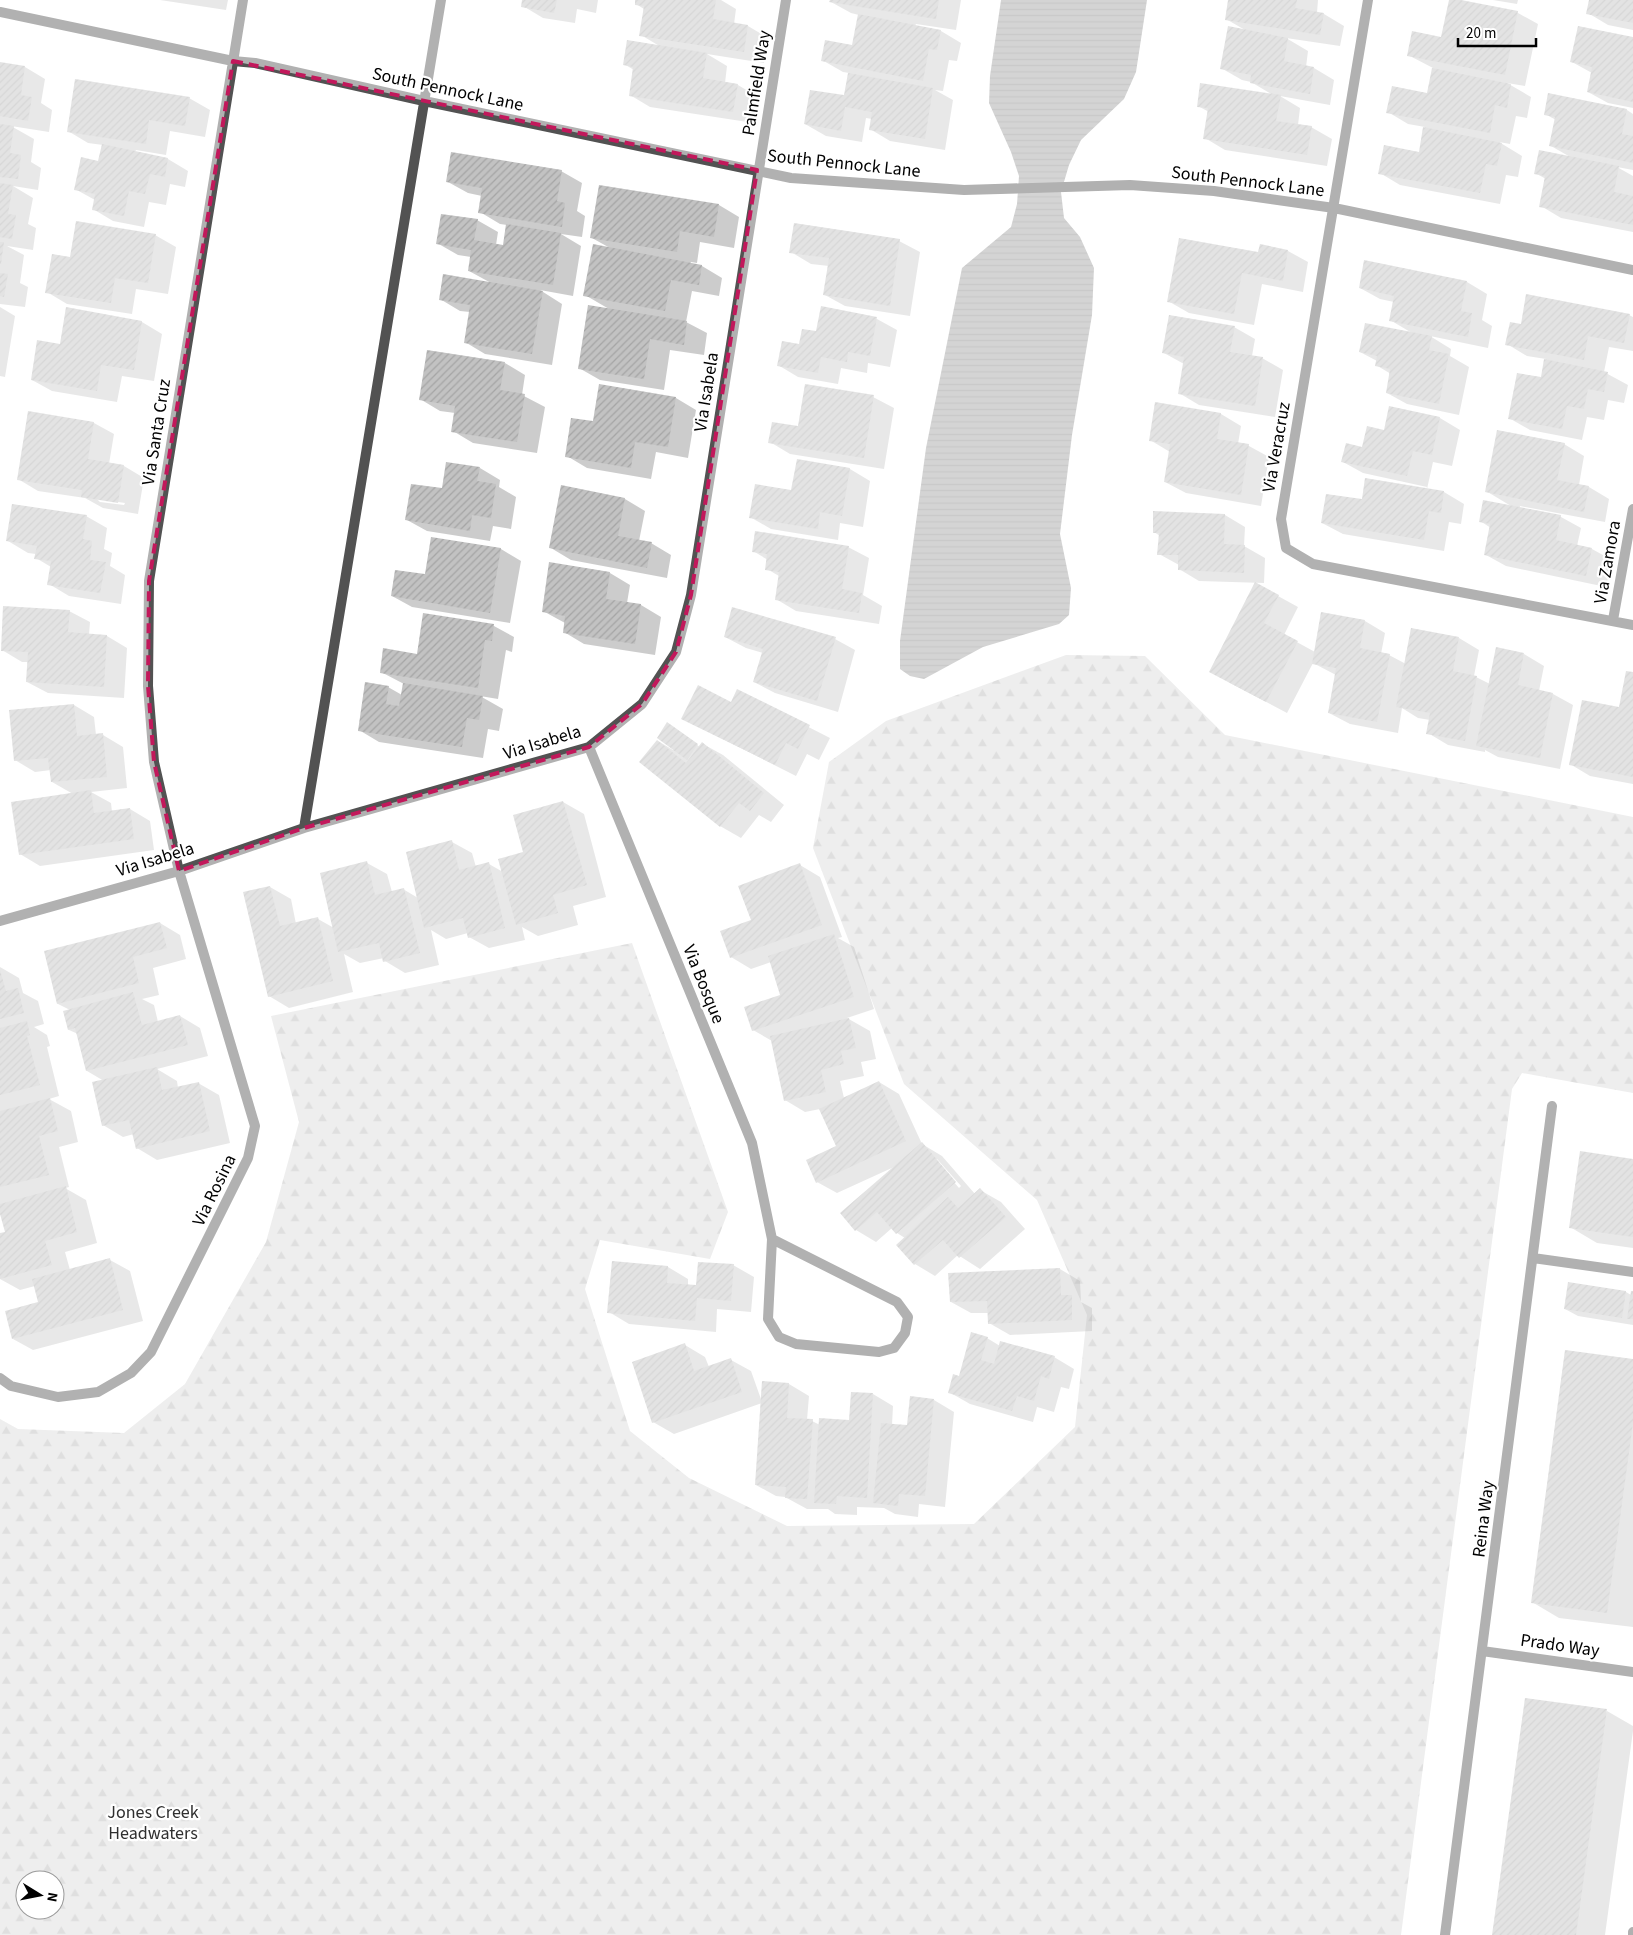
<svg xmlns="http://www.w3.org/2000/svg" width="1633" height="1935" viewBox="0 0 1633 1935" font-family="'Source Sans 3',sans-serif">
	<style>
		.forest { fill: url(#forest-firs); fill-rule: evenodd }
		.water { fill: url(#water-rules) }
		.shadow { fill: #0003; fill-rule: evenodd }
		.building { fill: url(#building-hatch) }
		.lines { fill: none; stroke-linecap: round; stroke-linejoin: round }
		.minor { stroke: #525252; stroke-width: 10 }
		.marked { fill: none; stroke: #c2185b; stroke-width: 4; stroke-dasharray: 10 6; stroke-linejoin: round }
		.labels { text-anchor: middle; stroke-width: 4.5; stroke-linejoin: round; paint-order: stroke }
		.street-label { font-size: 18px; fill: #000; stroke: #fff }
		.park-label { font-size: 18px; fill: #303030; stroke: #fff }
	</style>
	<defs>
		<pattern id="forest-firs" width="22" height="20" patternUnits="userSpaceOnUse" patternTransform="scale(1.25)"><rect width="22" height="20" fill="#d9d9d9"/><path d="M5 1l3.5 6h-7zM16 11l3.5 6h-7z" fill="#b8b8b8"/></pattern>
		<pattern id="water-rules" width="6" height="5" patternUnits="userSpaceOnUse" patternTransform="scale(1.25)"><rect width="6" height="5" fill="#a0a0a0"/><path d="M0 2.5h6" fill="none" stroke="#888"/></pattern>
		<pattern id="building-hatch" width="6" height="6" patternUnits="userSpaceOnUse" patternTransform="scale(1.25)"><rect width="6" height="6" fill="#c2c2c2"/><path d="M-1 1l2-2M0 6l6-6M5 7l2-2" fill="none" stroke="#a5a5a5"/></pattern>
	</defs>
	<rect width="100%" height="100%" fill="#fff"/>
	<!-- forest -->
	<path class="forest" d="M1066,655L1145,656L1225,735L1633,817V1093L1522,1073L1512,1089L1401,1935H0V1419L18,1429L124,1433L185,1384L266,1242L299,1122L271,1016L632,943L728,1212L710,1259L600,1240L585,1289L630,1431L689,1478L787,1526L974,1524L1075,1427L1087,1315L1037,1200L904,1084L813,848L829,762L886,721ZM25,1880H55V1910H25Z"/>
	<!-- water -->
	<path class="water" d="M1001,0H1147L1136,72L1124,99L1081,140L1069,165L1061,192L1064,218L1080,237L1094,268L1092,315L1072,435L1060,534L1071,588L1069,615L1059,624L983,647L924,679L910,676L900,669V641L926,448L962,268L1011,227L1017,204L1019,176L1011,152L989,103L990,76Z"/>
	<!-- shadow -->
	<path class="shadow" d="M160,0H228L226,10Z
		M523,0H598L596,13L577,9L575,23L543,18L523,6Z
		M637,0H721L736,9L734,24L748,26L768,38L764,63L707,54L727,66L725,83L738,85L758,97L754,123L650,107L630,95L634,70L624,64L661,47L641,35L644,9L636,4Z
		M831,0H961L956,30L916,24L915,26L941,31L961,43L957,61L949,60L943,91L935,90L953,100L945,150L890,141L870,129L872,119L866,118L862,142L826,136L805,124L845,97L849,73L843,72L822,60L853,47L859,15L851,13L831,2Z
		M1229,0H1318L1317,13L1324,14L1344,26L1340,46L1286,38L1308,51L1306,67L1314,68L1334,80L1330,105L1280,96L1300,108L1298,125L1311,127L1332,139L1327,166L1225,150L1205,138L1209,112L1198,106L1273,95L1251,82L1242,80L1221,68L1245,30L1226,19Z
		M1450,0L1518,13L1538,24L1525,86L1507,83L1531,97L1527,118L1516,116L1510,144L1499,142L1522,156L1518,177L1506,175L1500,204L1400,185L1380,173L1420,153L1425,127L1408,124L1388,112L1428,94L1433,68L1408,55L1442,39Z
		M1493,0H1518L1517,4Z
		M1590,0H1633V30L1608,25L1588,13Z
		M1633,38V108L1608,103L1588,92L1592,73L1572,62Z
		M0,63L25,67L45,79L41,103L52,110L49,132L11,126L34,139L31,162L41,168L38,190L13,186L33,198L28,224L36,228L33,250L7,246L24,255L20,283L28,287L25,307L0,304Z
		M189,98L210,110L205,137L170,131L166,155L136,150L135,152L168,159L188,171L185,187L170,184L166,205L149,202L144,227L113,221L93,209L95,200L75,189L99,162L103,145L88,143L68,131Z
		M1627,110L1633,114V170L1617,167L1633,176V232L1561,218L1541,206L1546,179L1535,173L1572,158L1551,146L1556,120L1545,114Z
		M561,171L582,183L577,211L585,216L582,237L561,234L581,246L573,296L540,290L562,304L552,365L485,354L465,342L470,312L460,311L440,299L491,283L469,271L471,257L458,255L437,243L477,220L498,232L496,245L504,246L507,225L500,224L480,212L482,196L468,193L448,182Z
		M719,205L739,217L734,248L700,242L697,263L691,262L690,264L702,266L722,278L719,296L692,291L686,322L707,333L704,355L670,350L664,390L600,380L579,368L609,309L585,295L610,248L592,238Z
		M155,235L176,247L168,294L136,289L132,314L67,304L47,292L71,258Z
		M899,241L920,252L910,316L845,306L825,295L829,266L811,264L791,252Z
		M1261,246L1288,251L1308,262L1303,292L1262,284L1254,325L1189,313L1168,301L1259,253Z
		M1467,282L1487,294L1482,320L1492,326L1488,348L1430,336L1451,349L1450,356L1469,367L1459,415L1407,404L1387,393L1391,374L1376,365L1377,361L1360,352L1412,333L1390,320L1394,302L1380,299L1360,288Z
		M0,307L15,316L5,377L0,376Z
		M67,309L142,322L162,334L154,381L122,376L117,402L52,391L32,380L61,345Z
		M1629,315L1633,317V351L1609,347L1604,372L1628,385L1624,403L1608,400L1604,420L1587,417L1582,440L1530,430L1509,418L1542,379L1546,359L1527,356L1507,344L1522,326Z
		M877,319L897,330L890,367L868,363L867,373L841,368L838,384L798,377L778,365L817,333Z
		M1234,327L1255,339L1252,356L1262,358L1283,370L1275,417L1199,405L1179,393L1184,364L1164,353Z
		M505,363L525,375L522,395L545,407L537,453L473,443L453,431L455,413L440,411L420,399Z
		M873,397L894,408L884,469L790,454L770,442Z
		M676,398L696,410L688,458L656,452L651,479L587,468L567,456L594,423Z
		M1390,408L1440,418L1460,430L1452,466L1433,462L1427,489L1444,492L1464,504L1461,524L1449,522L1444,551L1343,534L1322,523L1363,501L1426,489L1427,487L1363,473L1343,462L1385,431Z
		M1221,414L1241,426L1238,444L1249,446L1269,457L1261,506L1186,493L1165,482L1170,452L1150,440Z
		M94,423L114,434L109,464L124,466L144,478L138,514L103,508L85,498L38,491L18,479ZM97,499L125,503L124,505L100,502Z
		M1564,444L1584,456L1579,485L1589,487L1609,499L1605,522L1520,506V508L1561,517L1581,528L1577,546L1592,549L1612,560L1606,587L1506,566L1486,555L1491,528L1480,521L1511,506L1486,491Z
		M480,468L500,480L499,487L516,497L511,529L493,526L490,541L427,531L407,520L443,490Z
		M850,469L870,481L863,527L840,523L838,540L771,529L750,517L792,491Z
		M625,499L645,511L639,541L651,543L671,555L667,578L571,560L551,548Z
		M1225,515L1245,527L1244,546L1265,558L1264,583L1199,581L1179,569V565L1159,554L1160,536L1154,532Z
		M86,516L107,528L104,549L112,553L110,566L125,575L121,604L69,596L49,584L51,567L36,558V554L28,553L8,541Z
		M848,547L869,558L863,595L882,606L879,624L796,611L776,599L779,576L767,569L768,560L753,551Z
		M501,549L521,561L510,623L412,607L392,596L426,576Z
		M550,564L610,573L630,585L627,603L641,605L661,617L655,655L584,644L564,632L565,623L543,611Z
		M1278,596L1298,607L1284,635L1315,652L1322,613L1365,621L1385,633L1381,654L1389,655L1406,664L1459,638L1479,650L1474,676L1490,684L1524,654L1544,666L1539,691L1553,694L1573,705L1560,769L1498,757L1485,750V752L1448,745L1428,733L1430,720L1418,718L1402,708L1398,733L1350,724L1329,713L1336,675L1313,663L1287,713L1230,683Z
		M69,611L90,622L89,635L107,636L127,648L124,698L48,693L27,682L29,662H22L2,650Z
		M425,615L494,626L514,637L512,652L506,650L498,699L480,696L503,709L499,731L488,729L483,758L379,742L359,730L388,687L402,695L404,684L381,672L418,655Z
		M725,637L835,639L855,650L838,712L775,693L754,682L763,653L746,648Z
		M1633,673V784L1590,776L1570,764L1620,708Z
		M738,691L830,738L819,760L807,754L796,776L683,719L732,703Z
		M74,705L94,717L96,735H103L123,747L127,788L91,792L111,803L112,812L130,809L150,821L154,850L40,866L20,854L73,794L52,782L51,770L35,772L15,760Z
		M674,728L700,747L703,744L723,755L784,805L771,822L759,815L741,838L720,826L658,741L673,750Z
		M563,802L584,814L606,897L573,906L578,925L538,936L522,927L525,940L489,948L469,937L468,933L446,939L431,930L439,965L405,973L385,961L384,958L360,963L344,954L353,992L289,1008L269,996L270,887L291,899L296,924L318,919L334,928L367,863L387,874L392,892L403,889L418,898L452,842L472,853L476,867L489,864L503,872L525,853Z
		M800,865L820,877L842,937L838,938L854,947L874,1009L847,1018L870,1031L876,1059L861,1062L864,1076L840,1081L844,1098L879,1082L899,1094L922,1144L942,1156L975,1194L980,1190L1001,1202L1025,1229L980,1269L958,1255L935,1276L915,1264L897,1245L905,1238L897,1233L892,1228L876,1242L856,1230L894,1167L837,1193L817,1182L838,1147L820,1109L805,1112L785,1100L772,1041L753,1030L782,996L771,962L751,969L731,957L752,921ZM934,1159H937L961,1186L959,1188Z
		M160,923L180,935L186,959L153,968L159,995L142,999L154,1005L158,1022L180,1016L200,1028L208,1056L157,1069L177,1081L178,1088L198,1083L219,1095L230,1143L157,1160L137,1148L134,1134L123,1137L103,1125L104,1081L87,1071L78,1034L69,1030L70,1010L58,1004L46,952Z
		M0,967L19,978L23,993L38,1001L44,1024L34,1027L47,1035L50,1046L47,1047L59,1096L49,1099L71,1111L78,1142L59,1147L69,1187L65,1188L86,1200L97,1243L65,1252L70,1270L110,1260L130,1271L143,1321L33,1350L13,1339L40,1303L35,1286L20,1290L0,1279V1234L6,1233L0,1209Z
		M1633,1160V1248L1597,1243L1570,1227Z
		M733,1265L754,1277L751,1312L717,1309L716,1332L629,1324L609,1312L668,1267L688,1279V1286L697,1287Z
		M1060,1269L1080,1281L1081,1302L1092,1308V1331L1010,1335L989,1323V1313H971L951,1302Z
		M1626,1292L1631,1295L1633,1293V1325L1578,1316L1565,1309Z
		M987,1338L1000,1346L1054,1357L1074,1369L1069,1389L1061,1387L1054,1412L1037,1407L1033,1422L970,1404L949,1392Z
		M685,1345L705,1357L709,1367L731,1360L751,1371L762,1402L789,1384L809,1396L807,1420L812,1421L820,1425L850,1422L873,1394L893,1406L892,1425L908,1427L934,1400L954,1412L945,1507L919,1504L918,1517L895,1514L884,1508L857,1507V1515L835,1514L828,1509H807L785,1497L776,1496L756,1485L762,1403L674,1434L653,1422Z
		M1633,1360V1627L1559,1618L1532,1602Z
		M1607,1711L1633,1726V1731L1605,1935H1493Z"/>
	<!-- building -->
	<path class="building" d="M522,0H557L554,13L521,7Z
		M635,0H716L713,19L748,25L744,52L639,36L644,6L635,5Z
		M830,0H939L936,19L829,2Z
		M1228,0H1297L1295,8L1324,13L1320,35L1225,20Z
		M1449,0H1461L1518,11L1505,75L1407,56L1412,31L1441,37Z
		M1589,0H1633V23L1586,14Z
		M858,14L941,30L937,50L929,49L923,81L821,61L825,40L852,45Z
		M1228,26L1288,38L1284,61L1314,67L1310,94L1250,83L1251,75L1220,69Z
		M1578,26L1633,37V102L1587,92L1592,67L1570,62Z
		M627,40L707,53L703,78L738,84L733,112L629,96L633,67L623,65Z
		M0,62L25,66L21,95L32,97L28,121L0,116Z
		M1432,68L1511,84L1507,108L1495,105L1490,133L1386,113L1392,86L1427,93Z
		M848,73L933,88L925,139L869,130L872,112L845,107L841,131L804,124L810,90L844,95Z
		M75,79L190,97L185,126L149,120L146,144L67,132Z
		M1200,83L1281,95L1276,121L1312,126L1307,155L1203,139L1208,108L1197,107Z
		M1548,93L1627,109L1622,134L1633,136V163L1549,146L1555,117L1544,115Z
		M0,124L14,126L10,153L21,155L18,179L0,177Z
		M1423,127L1502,143L1497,166L1486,164L1480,193L1378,174L1384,145L1419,152Z
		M102,144L168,158L165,177L150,174L145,194L129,191L124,216L92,210L95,194L74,190L81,157L98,161Z
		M1539,150L1619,166L1614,192L1633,196V225L1539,207L1545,176L1534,174Z
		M451,152L562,170L557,201L565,203L562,227L478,213L482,188L446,182Z
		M0,183L13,185L8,214L16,215L12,239L0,237Z
		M599,185L719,204L714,237L680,231L677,252L590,238Z
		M441,214L478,219L474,240L503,245L506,224L561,233L553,285L468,271L471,250L436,244Z
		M76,221L156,234L148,283L115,278L111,303L45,293L52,254L70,257Z
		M794,223L900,239L890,306L823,295L829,258L789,253Z
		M1179,238L1258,252L1260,244L1288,250L1283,281L1242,273L1234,314L1167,302Z
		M0,242H4L1,264H0Z
		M593,244L702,265L699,285L671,280L665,311L583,296Z
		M1364,260L1467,281L1461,311L1472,313L1468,337L1389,321L1394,296L1359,288Z
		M0,273L8,274L4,297L0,296Z
		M443,274L543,291L532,354L464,343L470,305L439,300Z
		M1526,294L1630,314L1624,343L1588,336L1584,360L1505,345L1510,322L1521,324Z
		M588,305L687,321L684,345L650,339L644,379L578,369Z
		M821,306L877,317L870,356L848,352L847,362L821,357L818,373L777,366L782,341L799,344L802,329L816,331Z
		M66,307L142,321L134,370L101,365L97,391L31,380L37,340L60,344Z
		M1169,315L1235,326L1230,352L1263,357L1255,406L1178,394L1184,357L1162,353Z
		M1365,323L1432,336L1429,350L1449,354L1439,404L1386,393L1390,369L1375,366L1377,356L1359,352Z
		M427,350L505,362L500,390L525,394L517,442L451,432L455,406L419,400Z
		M1544,359L1608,372L1604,392L1588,389L1584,409L1567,406L1562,429L1508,419L1517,373L1541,377Z
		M599,384L676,397L668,447L635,442L631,468L565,457L571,418L593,421Z
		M805,384L874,395L864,458L768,443L772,422L798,426Z
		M1155,402L1221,413L1217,439L1249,444L1241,495L1164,482L1170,444L1149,441Z
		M1389,406L1440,417L1432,455L1413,451L1407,476L1341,462L1346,443L1362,447L1367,426L1384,430Z
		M28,411L94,422L88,459L124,465L118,503L81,497L82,490L17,480Z
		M1497,430L1565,443L1557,480L1589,486L1584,512L1485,492Z
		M797,459L850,468L842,516L820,512L818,529L749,518L755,484L791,490Z
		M446,462L480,467L477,481L496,484L491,518L472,515L470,531L405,520L411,484L442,488Z
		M1365,478L1444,491L1441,513L1429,511L1424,540L1321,523L1326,494L1362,499Z
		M561,485L625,498L618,536L652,542L647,568L549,548Z
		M1483,500L1561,515L1556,540L1592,548L1586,576L1484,555L1490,524L1479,522Z
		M12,504L87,515L83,539L92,541L90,560L106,562L100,593L47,585L51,561L34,559L37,546L6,541Z
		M1153,511L1225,514L1224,544L1245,545L1244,573L1178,570V555H1157L1159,533H1153Z
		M755,531L849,546L842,589L862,593L859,613L775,600L779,572L765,570L767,554L752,552Z
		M431,537L501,548L490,613L391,596L395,570L425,574Z
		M549,562L610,572L606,599L641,604L635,644L563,633L565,616L542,612Z
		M1255,582L1279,595L1264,623L1298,641L1266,702L1209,672Z
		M3,606L70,610L68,632L107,635L104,687L26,682L28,652L1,651Z
		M732,607L836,637L817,701L753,682L763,649L724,637Z
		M1321,612L1365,620L1360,648L1390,654L1377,722L1328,713L1336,668L1312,664Z
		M423,613L494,624L492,641L485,640L478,688L380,673L383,648L417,654Z
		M1411,628L1459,637L1453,671L1477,676L1465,741L1426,734L1430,713L1396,707Z
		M1496,647L1524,653L1518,685L1553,693L1540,758L1476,746Z
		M1626,671L1633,672V777L1569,765L1582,700L1619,707Z
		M365,682L389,686L386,704L399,706L403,683L483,696L479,720L467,718L462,747L358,731Z
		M698,685L731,702L737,689L810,725L798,749L786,743L775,765L681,719Z
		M74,704L77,736L103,733L107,777L51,782L48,758L14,761L9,710Z
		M667,722L698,744L687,760L657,738Z
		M657,740L686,763L702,742L764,793L750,811L739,803L720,827L639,762Z
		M91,790L94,813L130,808L134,839L19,855L11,802Z
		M563,801L587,885L553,895L558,913L516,925L498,859L523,852L513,815Z
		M452,840L459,870L489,862L505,928L468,938L463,918L424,928L406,852Z
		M367,861L375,895L404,888L420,953L383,962L379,943L338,952L320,873Z
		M800,863L822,925L730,958L720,931L751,920L738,886Z
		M270,886L280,926L318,917L333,981L268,997L243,892Z
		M160,922L167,948L133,957L139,983L57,1004L44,951Z
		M834,934L854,997L752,1031L744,1007L780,995L768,956Z
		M0,970L6,991L18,988L24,1013L0,1019Z
		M133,992L142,1025L180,1015L188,1045L86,1071L75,1028L68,1030L63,1011Z
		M849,1018L856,1048L841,1051L844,1064L821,1070L826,1092L784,1101L770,1036Z
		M27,1021L30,1035L27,1036L40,1085L0,1095V1028Z
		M157,1067L162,1090L199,1082L210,1131L136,1149L129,1120L102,1126L92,1082Z
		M879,1081L906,1141L816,1183L806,1160L836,1146L819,1109Z
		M50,1098L58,1131L39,1136L49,1175L0,1187V1111Z
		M922,1142L956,1182L896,1234L877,1212L855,1231L840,1213Z
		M1580,1151L1633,1159V1237L1569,1228Z
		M66,1186L77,1232L45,1241L52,1265L0,1279V1233L5,1232L0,1214V1204Z
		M980,1188L1006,1217L959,1258L943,1240L914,1265L896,1245L948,1197L958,1208Z
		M110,1258L123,1310L12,1339L5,1311L38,1302L32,1279Z
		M612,1261L668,1266L667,1283L696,1285L698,1262L734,1264L731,1301L697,1298L695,1321L607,1313Z
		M1060,1268L1061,1295H1072V1320L988,1324L987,1301L950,1302L948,1273Z
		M1568,1282L1626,1291L1622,1318L1564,1309Z
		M1631,1291H1633V1319H1627Z
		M971,1332L988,1337L981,1360L994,1364L1000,1341L1055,1356L1049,1379L1041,1376L1034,1401L1017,1396L1012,1411L948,1393L953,1374L959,1376Z
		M685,1343L694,1371L731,1358L742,1392L652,1423L632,1362Z
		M1565,1350L1633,1359V1423L1607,1613L1531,1603Z
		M762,1381L789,1383L787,1418L813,1419L807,1499L785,1498L786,1487L755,1485Z
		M851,1392L873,1393L867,1498L837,1496L836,1504L814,1503L819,1418L849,1420Z
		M910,1396L934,1399L925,1496L899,1494L898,1506L873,1503L881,1423L907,1425Z
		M1525,1698L1607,1709L1576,1935H1492Z"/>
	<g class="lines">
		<!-- minor -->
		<path class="minor" d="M1368,0L1281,519L1286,548L1313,564L1633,625
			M0,12L233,61L255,63L424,101L791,178L964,190L1130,185L1214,191L1334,208L1633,270
			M1613,620L1633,509
			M589,747L752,1143L772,1239L768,1319L779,1337L796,1344L879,1352L894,1348L905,1333L908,1317L897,1302L772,1239
			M304,828L441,0
			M0,921L179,871L304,828L589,747L642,704L676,652L691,595L786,0
			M1533,1258L1633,1272
			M0,1378L11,1386L58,1397L98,1392L131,1373L151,1352L248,1158L255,1126L179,871L154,762L148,686L149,581L243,0
			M1482,1651L1633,1672
			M1445,1935L1552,1106
			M1633,1935V1932"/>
	</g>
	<!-- marked area -->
	<path d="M0 0H1633V1935H0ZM233,61L757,170L691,595L676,652L642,704L589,747L304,828L179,871L154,762L148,686L149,581Z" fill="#fff" fill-opacity=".55" fill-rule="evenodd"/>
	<path class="marked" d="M233,61L757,170L691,595L676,652L642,704L589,747L304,828L179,871L154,762L148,686L149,581Z"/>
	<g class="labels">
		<!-- street labels -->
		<g class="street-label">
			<text transform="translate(756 83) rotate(-81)" y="6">Palmfield Way</text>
			<text transform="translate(448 89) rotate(12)" y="6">South Pennock Lane</text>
			<text transform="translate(844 163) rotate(6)" y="6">South Pennock Lane</text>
			<text transform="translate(1248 181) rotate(7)" y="6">South Pennock Lane</text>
			<text transform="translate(706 392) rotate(-81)" y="6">Via Isabela</text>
			<text transform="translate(156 432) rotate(-81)" y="6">Via Santa Cruz</text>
			<text transform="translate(1276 447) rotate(-80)" y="6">Via Veracruz</text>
			<text transform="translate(1607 562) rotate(-80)" y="6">Via Zamora</text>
			<text transform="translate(542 742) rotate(-17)" y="6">Via Isabela</text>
			<text transform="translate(155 859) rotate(-17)" y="6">Via Isabela</text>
			<text transform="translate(704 984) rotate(68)" y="6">Via Bosque</text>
			<text transform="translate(214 1190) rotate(-64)" y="6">Via Rosina</text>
			<text transform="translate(1483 1519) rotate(-83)" y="6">Reina Way</text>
			<text transform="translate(1560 1645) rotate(8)" y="6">Prado Way</text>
		</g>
		<!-- park labels -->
		<g class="park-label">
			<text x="153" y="1818">Jones Creek<tspan x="153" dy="21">Headwaters</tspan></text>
		</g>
	</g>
	<!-- north arrow -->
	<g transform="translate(40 1895) rotate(100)"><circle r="24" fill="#ffffff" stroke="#999999"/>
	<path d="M0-4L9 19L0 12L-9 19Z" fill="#000000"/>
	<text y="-8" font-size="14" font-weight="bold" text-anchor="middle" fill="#000000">N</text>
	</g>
	<!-- scale -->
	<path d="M1458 38v8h78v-8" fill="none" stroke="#000000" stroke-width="2.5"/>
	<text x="1466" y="38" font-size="15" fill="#000000" stroke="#ffffff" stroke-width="4" paint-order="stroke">20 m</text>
</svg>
